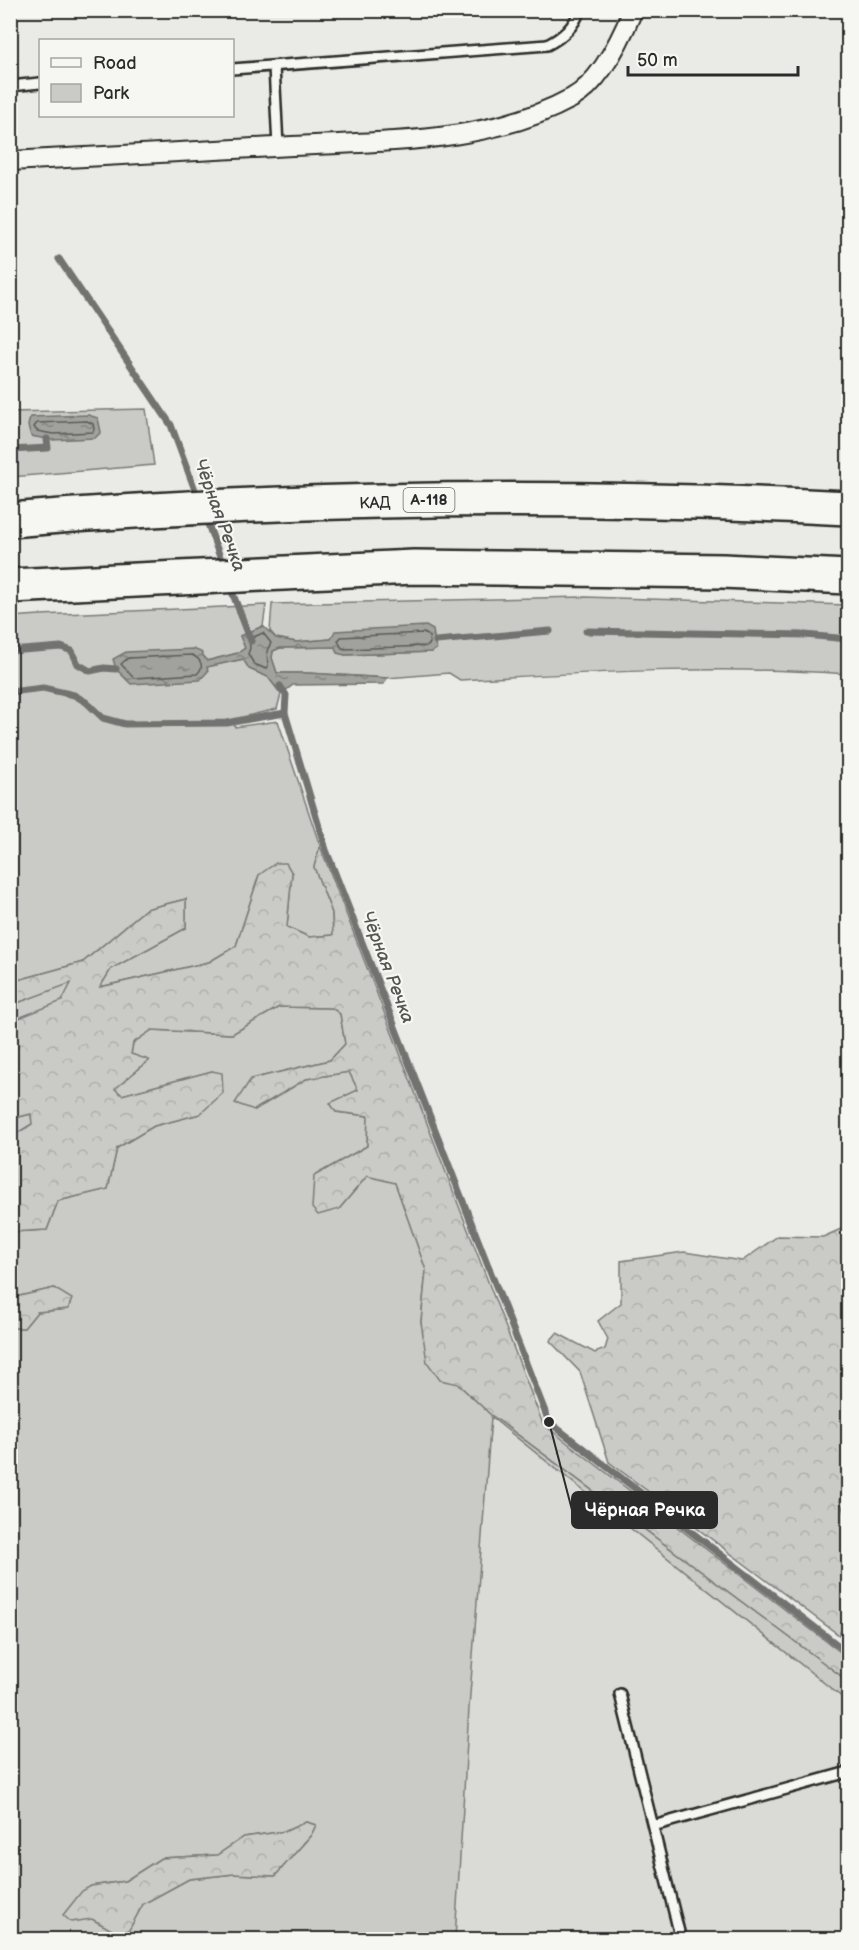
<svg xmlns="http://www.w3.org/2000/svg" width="859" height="1950" viewBox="0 0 859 1950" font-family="'Balsamiq Sans',sans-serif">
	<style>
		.built { fill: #dadad6 }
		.green { fill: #cacac7; stroke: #7a7a79; stroke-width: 1.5; fill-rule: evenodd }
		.forest { fill: url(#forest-crowns); stroke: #7a7a79; stroke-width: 1.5 }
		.water { fill: url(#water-ripples); stroke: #727270; stroke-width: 1.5 }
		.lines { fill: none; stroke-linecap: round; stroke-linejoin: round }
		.shore { stroke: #5a5a59; stroke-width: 1.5 }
		.stream { stroke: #727270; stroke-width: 7 }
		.service-casing { stroke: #2b2b2b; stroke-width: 14 }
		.minor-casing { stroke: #2b2b2b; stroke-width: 22 }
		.motorway-casing { stroke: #2b2b2b; stroke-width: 38 }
		.service { stroke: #f6f6f2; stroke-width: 9 }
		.minor { stroke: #f6f6f2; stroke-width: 18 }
		.motorway { stroke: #f6f6f2; stroke-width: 33 }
		.labels { text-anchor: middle; stroke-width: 4.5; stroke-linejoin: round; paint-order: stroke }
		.shield { fill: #f6f6f2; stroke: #686867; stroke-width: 1.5 }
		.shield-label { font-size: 15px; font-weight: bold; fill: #2b2b2b }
		.street-label { font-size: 16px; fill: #2b2b2b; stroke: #f6f6f2 }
		.water-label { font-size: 18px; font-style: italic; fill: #545453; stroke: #f6f6f2 }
		.leader { fill: none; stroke: #2b2b2b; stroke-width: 2 }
		.callout-dot { fill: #2b2b2b; stroke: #f6f6f2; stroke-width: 2 }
		.callout { fill: #2b2b2b; stroke: #2b2b2b; stroke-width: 2 }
		.callout-label { font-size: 18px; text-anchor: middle; font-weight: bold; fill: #fff }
	</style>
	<defs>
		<pattern id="forest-crowns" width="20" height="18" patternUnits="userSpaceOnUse" patternTransform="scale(1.5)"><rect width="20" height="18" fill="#cacac7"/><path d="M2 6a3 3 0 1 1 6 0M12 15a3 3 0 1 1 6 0" fill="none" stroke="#aeaeab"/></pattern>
		<pattern id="water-ripples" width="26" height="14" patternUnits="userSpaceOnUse" patternTransform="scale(1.5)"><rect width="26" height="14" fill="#a1a19e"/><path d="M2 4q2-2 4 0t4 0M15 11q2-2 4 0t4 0" fill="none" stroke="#838381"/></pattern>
	</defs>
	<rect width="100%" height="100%" fill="#eaeae6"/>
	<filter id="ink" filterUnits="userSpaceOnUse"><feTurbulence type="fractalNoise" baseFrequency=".0167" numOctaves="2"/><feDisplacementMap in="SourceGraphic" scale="12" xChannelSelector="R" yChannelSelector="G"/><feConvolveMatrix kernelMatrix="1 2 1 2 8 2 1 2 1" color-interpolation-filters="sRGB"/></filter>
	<g filter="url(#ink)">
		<!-- built -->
		<path class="built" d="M490,1417L848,1702V1939L455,1940L469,1708Z"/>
		<!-- green -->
		<path class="green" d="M146,409L154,465L11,477V412Z
			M584,597L848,605V674C720,665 589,672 460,680L449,673L387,678L308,673H277L272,658L273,651L280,648L335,647L345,655L432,652L436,649L331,639L296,642L276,638L270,631L272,604Z
			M266,605L263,626L240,636L245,648L238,653L206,661L205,657L206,667L244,659L249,669L268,677L281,694L277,709L233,719L235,727L278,721L320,846L314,867L332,913L333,935L309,937L287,927L292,873L259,875L236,946L209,962L100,987L111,969L186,928V899L146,909L83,962L11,982V617L40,615Z
			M72,982L63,1001L11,1021V998L20,1002Z
			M279,1007L332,1008L340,1014L345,1044L330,1060L251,1079L255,1110L306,1079L349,1072L358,1090L331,1103L336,1112L368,1116L367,1146L314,1176L339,1209L367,1176L395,1182L426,1270L421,1322L458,1384L490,1414L848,1681V1702L491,1417L469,1708L455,1939L11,1940V1328H24L37,1312L68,1309L54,1288L11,1298L12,1287L10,1285L11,1232L47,1230L58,1201L108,1189L117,1148L154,1126L200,1114L212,1071L122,1095L114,1088L149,1061L131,1054L133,1043L152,1030L232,1034ZM306,1822L316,1825L311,1835L275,1876L234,1874L189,1879L143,1904L129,1930L119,1934L92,1919L91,1886L125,1881L161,1858L217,1855L244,1837L286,1831Z
			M31,1114L32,1124L11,1137V1119Z"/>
		<!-- forest -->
		<path class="forest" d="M320,846L543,1424L848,1658V1681L490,1414L458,1384L440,1380L427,1362L421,1322L426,1270L395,1183L367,1176L339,1209L318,1215L312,1208L314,1176L367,1146L368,1116L336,1112L330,1103L358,1090L349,1072L306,1079L254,1110L235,1103L251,1079L330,1060L345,1044L340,1014L332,1008L279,1007L232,1034L152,1030L133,1043L131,1054L149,1060L115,1089L122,1095L212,1071L222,1073L223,1093L200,1114L154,1126L117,1148L108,1189L58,1201L47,1230L11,1232V1137L32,1124L31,1114L11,1119V1021L62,1001L71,983L20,1002L11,998V982L83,962L146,909L186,899V928L111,969L100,987L209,962L236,946L259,875L276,863H286L292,873L287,927L309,937L333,935L332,913L314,867Z
			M848,1226V1475L840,1501L848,1521V1616L839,1635L609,1462L580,1372L550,1341L557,1333L595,1353L605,1349L608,1339L598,1321L621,1303V1261L684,1252L742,1261L778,1236L823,1237Z
			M10,1285L12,1287L11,1298L54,1288L72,1299L68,1309L37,1312L24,1328H11Z
			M306,1822L316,1825L311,1835L275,1876L234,1874L189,1879L143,1904L129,1930L119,1934L92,1919L71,1922L63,1915L82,1891L91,1886L125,1881L161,1858L217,1855L244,1837L286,1831Z"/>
		<!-- water -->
		<path class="water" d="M88,415L98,418L101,432L95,438L52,440L31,436L28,426L30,417Z
			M263,626L276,638L296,642L331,639L335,631L426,626L433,630L436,649L432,652L345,655L337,653L335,647L280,648L273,651L272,658L277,673H308L387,678L384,684L293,685L281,694L268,677L249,669L243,659L207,667L208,671L200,680L131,684L116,669L113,659L126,652L193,649L201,652L207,661L238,653L245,648L240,636Z"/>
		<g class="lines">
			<!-- shore -->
			<path class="shore" d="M87,421L93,424L94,429L93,432L53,434L37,431L34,427L37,423Z
				M263,633L271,643L267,651L268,666L266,669L254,664L248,654L250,648L249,639Z
				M424,633L429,636L430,643L428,646L345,649L342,648L338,641L341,637Z
				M192,655C201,659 205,667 197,674L134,678L121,664L128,658Z"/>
			<!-- stream -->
			<path class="stream" d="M59,259L171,425L198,498
				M10,450L48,448L47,439
				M205,516L224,568
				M229,584L251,641
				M586,631L805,635L848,639
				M436,641L550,631
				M10,651L61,647L72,651L78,664L90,671L104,668L116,669
				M280,686L286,695L285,713L326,850L549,1422L848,1653
				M10,692L43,688L74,695L86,702L103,718L125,724L227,723L285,713"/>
			<defs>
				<path id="service" d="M274,66L278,147
					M232,69L547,45C563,37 574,27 580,10
					M10,86L40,83
					M620,1694L681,1940
					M653,1826L848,1772"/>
				<path id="minor" d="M10,161C104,156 198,151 292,146C384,141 488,144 572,98C600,83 621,39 633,10"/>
				<path id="motorway" d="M10,520C289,497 570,494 848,508
					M10,586L414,567L723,571L848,577"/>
			</defs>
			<!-- service casing -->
			<use href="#service" class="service-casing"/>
			<!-- minor casing -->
			<use href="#minor" class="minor-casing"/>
			<!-- motorway casing -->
			<use href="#motorway" class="motorway-casing"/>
			<!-- service -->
			<use href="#service" class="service"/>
			<!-- minor -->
			<use href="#minor" class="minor"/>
			<!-- motorway -->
			<use href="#motorway" class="motorway"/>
		</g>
	</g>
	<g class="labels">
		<!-- shield labels -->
		<rect class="shield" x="403.5" y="488" width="51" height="24" rx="4.5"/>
		<g class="shield-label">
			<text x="429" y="505">А-118</text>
		</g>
		<!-- street labels -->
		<g class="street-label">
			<text transform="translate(375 502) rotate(-2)" y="6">КАД</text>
		</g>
		<!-- water labels -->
		<g class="water-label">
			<text transform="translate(220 515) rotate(70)" y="6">Чёрная Речка</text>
			<text transform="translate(388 967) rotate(69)" y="6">Чёрная Речка</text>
		</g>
	</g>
	<!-- callouts -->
	<path class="leader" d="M549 1422L572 1510"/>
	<circle class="callout-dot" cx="549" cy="1422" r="6"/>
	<rect class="callout" x="572" y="1492" width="145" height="36" rx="6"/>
	<g class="callout-label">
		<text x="645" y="1516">Чёрная Речка</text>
	</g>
	<!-- margin -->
	<rect width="859" height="1950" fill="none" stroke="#f6f6f2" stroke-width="36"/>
	<rect x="18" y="18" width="823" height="1914" fill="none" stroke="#2b2b2b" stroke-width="2" filter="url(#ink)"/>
	<!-- legend -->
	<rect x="39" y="39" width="195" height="78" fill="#f6f6f2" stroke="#a5a5a2" stroke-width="1.5"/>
	<rect x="51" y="58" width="30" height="9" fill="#f6f6f2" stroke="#a5a5a2" stroke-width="1.5"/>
	<text x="93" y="69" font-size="18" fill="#2b2b2b">Road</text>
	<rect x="51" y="84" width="30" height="18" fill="#cacac7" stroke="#a5a5a2" stroke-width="1.5"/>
	<text x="93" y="99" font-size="18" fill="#2b2b2b">Park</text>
	<!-- scale -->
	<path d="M628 66v9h170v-9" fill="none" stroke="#2b2b2b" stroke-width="3"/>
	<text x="637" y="66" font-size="18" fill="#2b2b2b" stroke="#f6f6f2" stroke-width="4.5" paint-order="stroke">50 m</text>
</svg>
